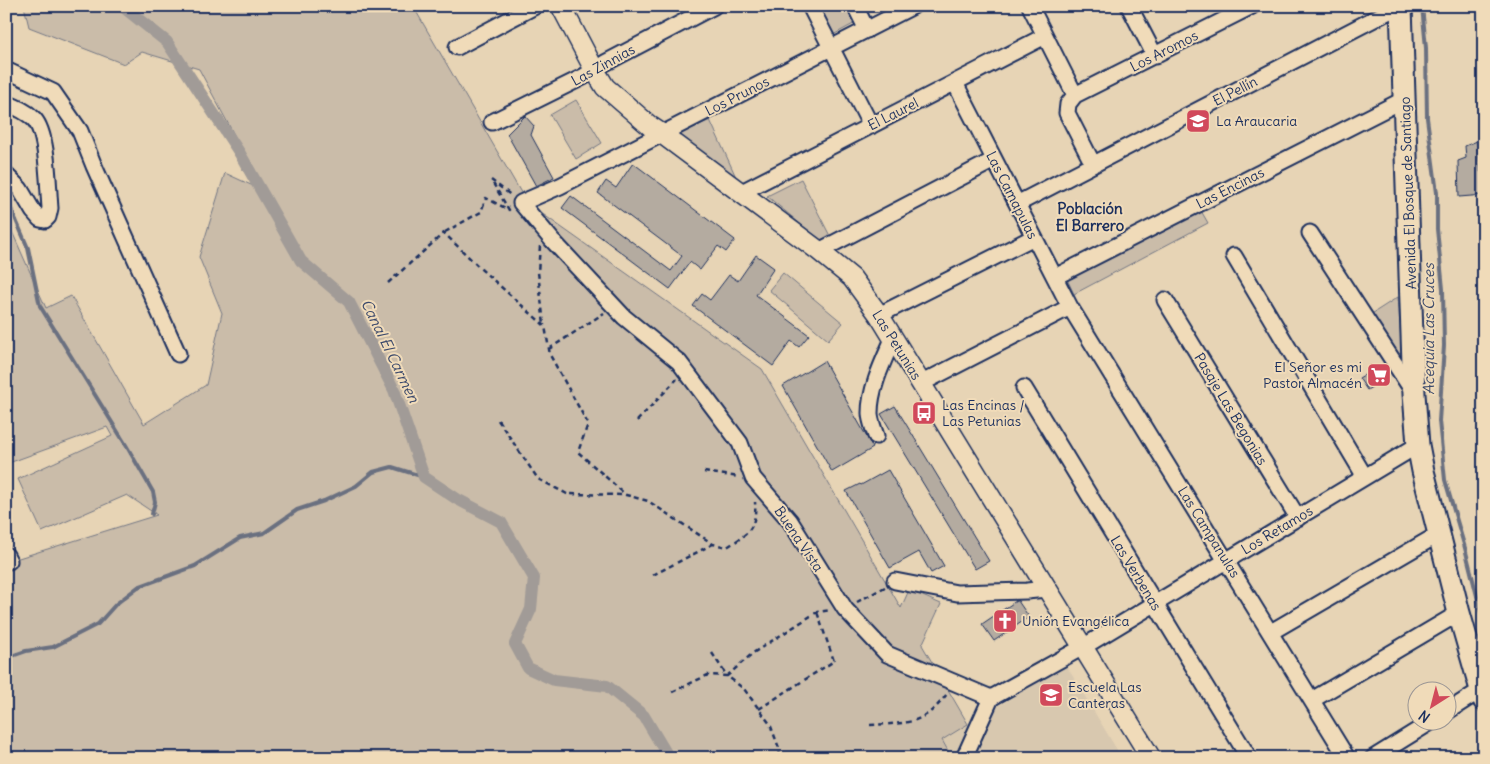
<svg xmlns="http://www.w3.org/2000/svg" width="1490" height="764" viewBox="0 0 1490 764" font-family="Delius,sans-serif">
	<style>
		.built { fill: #d8c8af }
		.green { fill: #cabca9; stroke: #727684 }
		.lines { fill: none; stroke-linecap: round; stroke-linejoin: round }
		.stream { stroke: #6b7080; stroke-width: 4 }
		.canal { stroke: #a19b97; stroke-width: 12 }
		.building { fill: #b4aba0; stroke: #1b2f5e }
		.minor-casing { stroke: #1b2f5e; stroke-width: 19 }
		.tertiary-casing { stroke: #1b2f5e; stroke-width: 22 }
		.secondary-casing { stroke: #1b2f5e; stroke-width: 25 }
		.path { stroke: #1b2f5e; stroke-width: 2.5; stroke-dasharray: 5 4; stroke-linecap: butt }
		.minor { stroke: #f0dbb9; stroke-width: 15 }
		.tertiary { stroke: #f0dbb9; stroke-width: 19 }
		.secondary { stroke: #f0dbb9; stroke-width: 21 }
		.labels { text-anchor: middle; stroke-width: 4; stroke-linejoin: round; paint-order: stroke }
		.street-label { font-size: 14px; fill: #1b2f5e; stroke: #f0dbb9 }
		.poi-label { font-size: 14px; fill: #1b2f5e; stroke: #f0dbb9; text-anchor: start }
		.neighbourhood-label { font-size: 15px; font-weight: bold; fill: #1b2f5e; stroke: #f0dbb9 }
		.water-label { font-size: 15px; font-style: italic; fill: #3c4a6c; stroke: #f0dbb9 }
	</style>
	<rect width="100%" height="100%" fill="#e7d4b5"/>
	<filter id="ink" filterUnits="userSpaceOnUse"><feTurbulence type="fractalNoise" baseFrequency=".02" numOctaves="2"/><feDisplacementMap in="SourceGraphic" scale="10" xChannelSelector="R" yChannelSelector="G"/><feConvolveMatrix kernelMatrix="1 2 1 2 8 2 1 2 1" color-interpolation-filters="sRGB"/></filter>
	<g filter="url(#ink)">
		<!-- built -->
		<path class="built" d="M1066,665L1122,758H952L942,740Z"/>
		<!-- green -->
		<path class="green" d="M24,6H413L527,203L762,369L901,608L909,590L941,604L922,645L968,724L942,740L952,758H6V551L9,561L157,515L127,495L42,532L18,479L112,436L107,427L6,464V218L46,308L71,296L144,424L206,385L222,313L199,257L225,173L264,191L199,69L142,52L124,64L29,27Z
			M816,6H848L857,22L831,36Z
			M576,100L602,143L576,159L550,115Z
			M710,120L736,177L678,135Z
			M801,179L831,238L822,242L767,196Z
			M1200,209L1208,223L1074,294L1067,279Z
			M783,273L843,323L828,340L769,290Z
			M1398,297L1403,371L1367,317Z"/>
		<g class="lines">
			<!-- stream -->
			<path class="stream" d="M1422,6L1426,48L1427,118L1437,193V229L1443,289L1444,346L1439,421L1445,480L1465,548L1481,612L1484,616
				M6,197L28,248L40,306L126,445L153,492L155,502L152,514
				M6,658L26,651L53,647L98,624L116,604L138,587L195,566L240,538L264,533L297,510L324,501L356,486L373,472L392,467L424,477"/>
			<!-- canal -->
			<path class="canal" d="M122,6L167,42L239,152L301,261L349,302L394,390L424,477L457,499L501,522L534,578L531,609L515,644L528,668L554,680L607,686L644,716L669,758"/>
		</g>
		<!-- building -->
		<path class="building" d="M525,116L534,126L531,135L554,177L536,186L507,134Z
			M1477,141L1480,172H1484V195L1459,197L1458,161L1466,158L1465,146Z
			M633,163L735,240L726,252L718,246L700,270L690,262L670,289L562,208L571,196L671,271L682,256L598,193L606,181L616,188Z
			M756,255L774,268L756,295L809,335L799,347L791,341L773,366L693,306L702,294L710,300L729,275L738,281Z
			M824,361L873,448L832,472L783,386Z
			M1379,366L1386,378L1367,390L1359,378Z
			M895,406L989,561L975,569L881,414Z
			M888,470L944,566L931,573L919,552L890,568L846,491L860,484L861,485Z
			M1016,601H1018L1029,617L994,641L982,624Z"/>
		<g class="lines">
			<defs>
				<path id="minor" d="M810,6L871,126
					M855,6L867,30
					M913,6L560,186L521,203L552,240L624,317L679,362L740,443L753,478L790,521L845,609L887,654L991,698L1083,647L1418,445
					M1030,6L1075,95
					M1129,6L1155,56
					M457,47L535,6
					M6,70L53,92L80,131L94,166L178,354
					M955,83L1070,307L1347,758
					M6,103C16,107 26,111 34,119C48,134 48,186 50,208L48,217L45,220L40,219L33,211L20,189L6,175
					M492,122L583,77L605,63L714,6
					M1093,164L1067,113L1068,104L1075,95L1252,6
					M740,193L1045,36
					M1017,204L1399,6
					M1310,233L1414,393
					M819,251L994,160
					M1234,256L1365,477
					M1055,277L1405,99
					M1165,300L1298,518
					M879,315L1034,237
					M920,384L1070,307
					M1024,388L1249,758
					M876,436C874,429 870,421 870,413C870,388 883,362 893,339
					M6,555L9,561
					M895,581L957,593L1027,591L1046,589
					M1271,632L1439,534
					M1312,700L1459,613
					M1448,711L1481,690
					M964,758L991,698
					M1373,758L1431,722"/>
				<path id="tertiary" d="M561,6L594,69L605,87L650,126L662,134L819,251L852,278L879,315L1151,758"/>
				<path id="secondary" d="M1401,6L1414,394L1418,445L1423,471L1459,613L1484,700"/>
			</defs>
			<!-- minor casing -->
			<use href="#minor" class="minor-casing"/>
			<!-- tertiary casing -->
			<use href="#tertiary" class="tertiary-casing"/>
			<!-- secondary casing -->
			<use href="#secondary" class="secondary-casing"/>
			<!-- path -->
			<path class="path" d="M445,232L481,212L486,198L509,210L491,180L512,196
				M540,246L538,272L544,325
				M388,283L444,233L482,270L545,326L550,355L588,424L578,452L626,495
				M549,349L604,313
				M498,420L538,479L567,494L626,495L648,501L713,544L727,547C748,534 757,528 755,502
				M637,421L677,379
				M704,472L739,477
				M653,575L713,544
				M857,602L885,587
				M712,653L727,676L753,653L817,612L831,610
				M672,692L708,675L727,676L744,689L770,724L779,748L780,758
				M759,709L834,661L817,612
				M870,725C906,723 923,726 947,694
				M871,758H883"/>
			<!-- minor -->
			<use href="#minor" class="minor"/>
			<!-- tertiary -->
			<use href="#tertiary" class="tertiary"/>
			<!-- secondary -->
			<use href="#secondary" class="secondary"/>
		</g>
	</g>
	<!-- icons -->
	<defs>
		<symbol id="school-square" viewBox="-11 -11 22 22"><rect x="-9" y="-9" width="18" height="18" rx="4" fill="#d1495b" stroke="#f0dbb9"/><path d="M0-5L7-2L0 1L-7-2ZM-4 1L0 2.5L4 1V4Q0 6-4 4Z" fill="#fff"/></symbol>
		<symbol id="supermarket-square" viewBox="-11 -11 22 22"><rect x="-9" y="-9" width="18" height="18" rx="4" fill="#d1495b" stroke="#f0dbb9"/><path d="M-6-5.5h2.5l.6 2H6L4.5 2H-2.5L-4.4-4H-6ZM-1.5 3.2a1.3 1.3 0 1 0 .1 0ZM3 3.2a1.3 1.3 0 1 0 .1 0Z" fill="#fff"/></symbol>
		<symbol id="bus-square" viewBox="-11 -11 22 22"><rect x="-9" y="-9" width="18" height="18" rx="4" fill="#d1495b" stroke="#f0dbb9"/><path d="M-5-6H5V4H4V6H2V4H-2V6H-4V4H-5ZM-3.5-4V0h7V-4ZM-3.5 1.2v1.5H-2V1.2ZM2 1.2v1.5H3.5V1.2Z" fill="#fff"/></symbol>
		<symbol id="church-square" viewBox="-11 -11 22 22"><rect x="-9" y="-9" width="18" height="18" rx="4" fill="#d1495b" stroke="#f0dbb9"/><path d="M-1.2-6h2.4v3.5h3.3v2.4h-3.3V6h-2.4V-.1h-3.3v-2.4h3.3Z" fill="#fff"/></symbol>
	</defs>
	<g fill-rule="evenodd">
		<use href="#school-square" x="1184" y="107" width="28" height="28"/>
		<use href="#supermarket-square" x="1365" y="361" width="28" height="28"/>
		<use href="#bus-square" x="910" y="399" width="28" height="28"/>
		<use href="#church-square" x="991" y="607" width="28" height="28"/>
		<use href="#school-square" x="1037" y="681" width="28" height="28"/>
	</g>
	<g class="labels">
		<!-- street labels -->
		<g class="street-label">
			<text transform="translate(1164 51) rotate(-27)" y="5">Los Aromos</text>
			<text transform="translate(603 65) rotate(-29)" y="5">Las Zinnias</text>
			<text transform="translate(1235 91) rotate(-27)" y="5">El Pellín</text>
			<text transform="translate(737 96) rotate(-27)" y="5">Los Prunos</text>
			<text transform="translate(893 114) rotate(-27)" y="5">El Laurel</text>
			<text transform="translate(1230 188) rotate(-27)" y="5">Las Encinas</text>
			<text transform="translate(1408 193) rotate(-92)" y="5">Avenida El Bosque de Santiago</text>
			<text transform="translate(1012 195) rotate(63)" y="5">Las Camapulas</text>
			<text transform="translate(897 345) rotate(58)" y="5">Las Petunias</text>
			<text transform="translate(1231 409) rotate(59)" y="5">Pasaje Las Begonias</text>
			<text transform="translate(1277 530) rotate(-31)" y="5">Los Retamos</text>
			<text transform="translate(1209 532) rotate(58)" y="5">Las Campanulas</text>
			<text transform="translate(799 539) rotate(56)" y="5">Buena Vista</text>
			<text transform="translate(1136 573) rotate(59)" y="5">Las Verbenas</text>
		</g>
		<!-- poi labels -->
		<g class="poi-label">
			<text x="1216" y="126">La Araucaria</text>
			<text x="1362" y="372" text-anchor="end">El Señor es mi<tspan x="1362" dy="16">Pastor Almacén</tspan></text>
			<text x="942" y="410">Las Encinas /<tspan x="942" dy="16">Las Petunias</tspan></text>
			<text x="1022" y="626">Unión Evangélica</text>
			<text x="1068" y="692">Escuela Las<tspan x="1068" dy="16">Canteras</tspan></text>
		</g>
		<!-- neighbourhood labels -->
		<g class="neighbourhood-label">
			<text x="1090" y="214">Población<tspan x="1090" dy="17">El Barrero</tspan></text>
		</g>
		<!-- water labels -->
		<g class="water-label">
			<text transform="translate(1429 329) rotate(-90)" y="5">Acequia Las Cruces</text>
			<text transform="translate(390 351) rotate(64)" y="5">Canal El Carmen</text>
		</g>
	</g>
	<!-- margin -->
	<rect width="1490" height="764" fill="none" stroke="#f0dbb9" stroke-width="25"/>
	<rect x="12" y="12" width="1465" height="739" fill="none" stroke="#1b2f5e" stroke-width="2" filter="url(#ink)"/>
	<!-- north arrow -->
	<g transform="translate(1432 706) rotate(216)"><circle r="24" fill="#f0dbb9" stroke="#9b9695"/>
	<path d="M0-4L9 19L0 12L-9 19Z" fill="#d1495b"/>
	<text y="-8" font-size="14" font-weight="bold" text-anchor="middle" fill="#1b2f5e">N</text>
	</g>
</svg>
